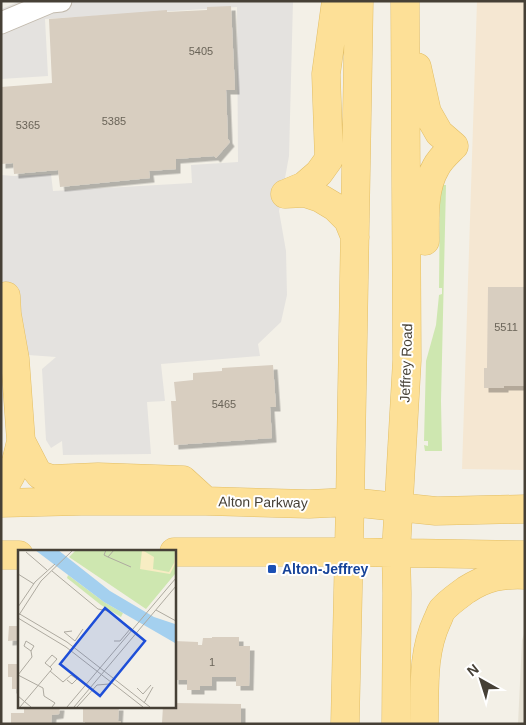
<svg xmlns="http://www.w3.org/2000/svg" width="526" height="725" viewBox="0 0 526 725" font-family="Arial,sans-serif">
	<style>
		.residential { fill: #e7e2d5 }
		.commercial { fill: #f5e7d2 }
		.green { fill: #cee7b0 }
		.parking { fill: #e4e2df }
		.building { fill: #d8cec0; filter: url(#shadow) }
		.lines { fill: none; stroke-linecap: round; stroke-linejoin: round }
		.minor-casing { stroke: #c2baad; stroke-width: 23 }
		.major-casing { stroke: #e2be66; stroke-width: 29 }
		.minor { stroke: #fff; stroke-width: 21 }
		.major { stroke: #fde097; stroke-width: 28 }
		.transit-dot { fill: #1a4fb4; stroke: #fff; stroke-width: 2 }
		.labels { text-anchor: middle; stroke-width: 4; stroke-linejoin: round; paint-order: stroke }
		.number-label { font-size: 11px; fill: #6a6458 }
		.street-label { font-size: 14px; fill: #464036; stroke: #fff }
		.transit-label { font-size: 14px; font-weight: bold; fill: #164399; stroke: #fff; text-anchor: start }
		.inset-road { fill: none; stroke: #aeaaa0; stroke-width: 1 }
		.view { fill: #1d4ed8; fill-opacity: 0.15; stroke: #1d4ed8; stroke-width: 2.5 }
		.inset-edge { fill: none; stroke: #464036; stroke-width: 2.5 }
	</style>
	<defs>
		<filter id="shadow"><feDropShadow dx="4.5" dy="4.5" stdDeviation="0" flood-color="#0004"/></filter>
	</defs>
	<rect width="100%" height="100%" fill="#f3f0e7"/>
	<!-- residential -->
	<path class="residential" d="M525,631V724H518L522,640Z"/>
	<!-- commercial -->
	<path class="commercial" d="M477,1H525V470L462,469Z"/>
	<!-- green -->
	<path class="green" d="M440,185H446L441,401L442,451H425L424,445L428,446V441H424L426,361L436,325L439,295L442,294V288H439Z"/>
	<!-- parking -->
	<path class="parking" d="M20,1H293L289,156L279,211L286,251L287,295L281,322L258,344L260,356L161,364L165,401L147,402L151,454L63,455L62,441L51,448L46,440L42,369L56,357L1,353V175L14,176L51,174L53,191L192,183L191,165L238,162L237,7L45,19L48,76L1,79V9Z"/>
	<!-- building -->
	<path class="building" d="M231,6L235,90H226L228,139L230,142L216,158L214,156L176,159V169L149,171L150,178L60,187L58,170L14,174L13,163L1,164V87L52,83L49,19L167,10V12L207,10V7Z
		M488,287H525V386H504V388H484V368H487Z
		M273,365L276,407H270L272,438L174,445L171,401H176L174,382L193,380V373L222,371V368Z
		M9,626H19V640L8,641Z
		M212,637H239V646H250L249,686H236V677H212V686H200V690H187V680H174V641L198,642V645H202L203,638H212Z
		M8,664H19V689H12V677H8Z
		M174,703L241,704V723H162L163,706H174Z
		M24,706H60L59,714L52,715L51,724H11V713H24Z
		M83,706H119L118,721H121V724H85V722H83Z"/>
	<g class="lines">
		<defs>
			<path id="minor" d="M1,23L51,2L61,1"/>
			<path id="major" d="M417,67L427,112L439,133L454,146C448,152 440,159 436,167C423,189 425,216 425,241
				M285,194L304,186L319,173L329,159L326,74L336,1
				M285,194L305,193L320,198L335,207L348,220L355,237
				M6,296L7,314L15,359L21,441
				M1,489C14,477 17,457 21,441L36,470L40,475L51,479L98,477L183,480L206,501
				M1,503L81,501H206L309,504L350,502L436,511L525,509
				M174,552H349L525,555
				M1,555H19
				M345,724L350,502L359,1
				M396,724L397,593L396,552L407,360L405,1
				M424,724C425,689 422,653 437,621C439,617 440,613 442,610C449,602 458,596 466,590C486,577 501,574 525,575"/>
		</defs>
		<!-- minor casing -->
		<use href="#minor" class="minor-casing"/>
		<!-- major casing -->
		<use href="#major" class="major-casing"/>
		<!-- minor -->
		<use href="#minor" class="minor"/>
		<!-- major -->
		<use href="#major" class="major"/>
	</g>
	<!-- markers -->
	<rect class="transit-dot" x="267" y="564" width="10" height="10" rx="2.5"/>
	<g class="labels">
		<!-- number labels -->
		<g class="number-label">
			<text x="201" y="55">5405</text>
			<text x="114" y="125">5385</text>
			<text x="28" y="129">5365</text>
			<text x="506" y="331">5511</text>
			<text x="224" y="408">5465</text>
			<text x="212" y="666">1</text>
		</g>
		<!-- street labels -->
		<g class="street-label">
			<text transform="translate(406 363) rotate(-88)" y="5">Jeffrey Road</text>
			<text transform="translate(263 502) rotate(1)" y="5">Alton Parkway</text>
		</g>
		<!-- transit labels -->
		<g class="transit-label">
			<text x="282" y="574">Alton-Jeffrey</text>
		</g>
	</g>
	<!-- overview -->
	<g transform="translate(18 550)">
		<rect width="158" height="158" fill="#f3f0e7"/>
		<path d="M58,0H157V24L128,59L51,7ZM50,25L86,52L105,63L103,67L83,55L49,28Z" fill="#cee7b0"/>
		<path d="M124,0L136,7L135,19L151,22L156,13V0L157,14L152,24L122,19Z" fill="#f7edc3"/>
		<path d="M17,0H40L92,41L136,67L157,74V93L86,52Z" fill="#a4d0ef"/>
		<path class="inset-road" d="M88,0L86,5L90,7L96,0M8,2L29,20M90,7L113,17M34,21L80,59L90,61L114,79M0,24L16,34M0,57L17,32L37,14M138,60L158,71M0,63L49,92L132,157M1,65L23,31L55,0M0,68L48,97L125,157M54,81L46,82L57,91L65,79M96,91H102L113,78M32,121L45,132L53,125L59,129L54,134L49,130M0,125L14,107L13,101L6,96L8,91L16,96L13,101M0,125L25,138L26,146L37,153L34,157M119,138L125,144L133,135M0,146L13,157M126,153L135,137M2,157L34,119L32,117L27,113L34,105L39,109L32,117M49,157L158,28M56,157L158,36M59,157L79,135L91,134"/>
		<path class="view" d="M87,58L127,91L82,146L42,114Z"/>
		<rect width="158" height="158" class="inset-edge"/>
	</g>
	<!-- border -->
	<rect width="526" height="725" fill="none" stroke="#464036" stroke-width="5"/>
	<!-- north arrow -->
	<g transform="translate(481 680) rotate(321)" stroke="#ffffff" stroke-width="4" paint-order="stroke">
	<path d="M0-4L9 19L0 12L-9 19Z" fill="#464036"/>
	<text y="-8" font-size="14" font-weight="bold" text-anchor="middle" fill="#464036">N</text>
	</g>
</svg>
